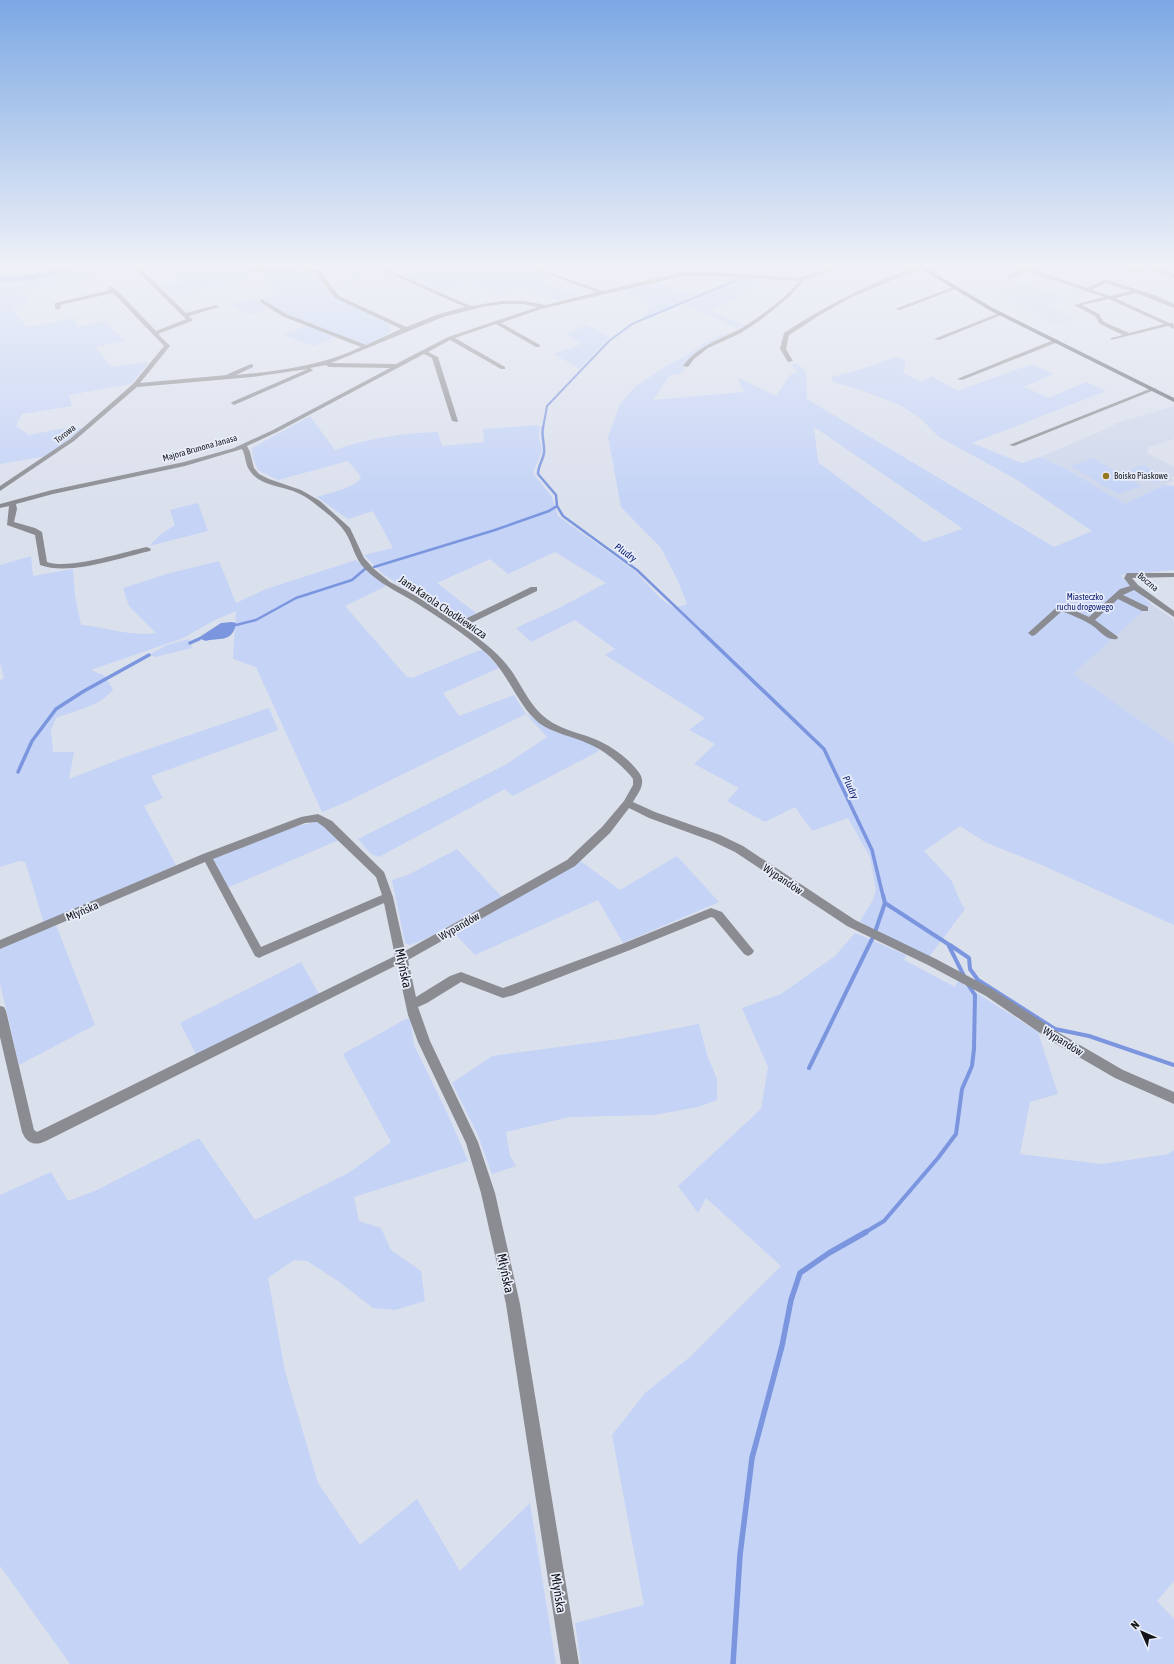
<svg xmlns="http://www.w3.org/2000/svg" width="1174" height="1664" viewBox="0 0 1174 1664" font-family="'Asap Condensed',sans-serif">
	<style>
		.built { fill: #cfd7eb }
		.green { fill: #c4d3f6; fill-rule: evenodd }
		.water { fill: #7b96df }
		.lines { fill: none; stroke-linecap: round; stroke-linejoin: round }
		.stream-far4 { stroke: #7b96df; stroke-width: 2 }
		.stream-far3 { stroke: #7b96df; stroke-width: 2.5 }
		.stream-far2 { stroke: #7b96df; stroke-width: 3.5 }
		.stream-far1 { stroke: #7b96df; stroke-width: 4 }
		.stream { stroke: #7b96df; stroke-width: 5.5 }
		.river { fill: #7b96df; fill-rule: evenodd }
		.street { fill: #8a8c91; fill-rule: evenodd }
		.secondary { fill: #61646c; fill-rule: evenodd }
		.poi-dot { fill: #96761f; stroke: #e8edfa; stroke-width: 1.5 }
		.labels { text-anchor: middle; stroke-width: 3.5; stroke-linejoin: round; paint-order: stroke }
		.far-street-label { font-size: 9px; fill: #14151a; stroke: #e8edfa }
		.far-poi-label { font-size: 9px; fill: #14151a; stroke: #e8edfa; text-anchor: start }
		.far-park-label { font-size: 9px; fill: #112073; stroke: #e8edfa }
		.far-water-label { font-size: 10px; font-style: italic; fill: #132275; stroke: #e8edfa }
		.street-label { font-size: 11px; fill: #14151a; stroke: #e8edfa }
		.near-street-label { font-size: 13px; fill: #14151a; stroke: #e8edfa }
	</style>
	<rect width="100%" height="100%" fill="#dbe0ed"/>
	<!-- built -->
	<path class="built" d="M1025,283L1069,298L1048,305L1075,320L1053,324L995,291Z
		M1174,406V439L1149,447L1147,453L1174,467V476L1170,478L1174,480L1125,504L1065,468L1040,457L1115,425L1113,424Z
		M1151,604L1174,620V744L1072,674Z"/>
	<!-- green -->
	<path class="green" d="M72,268H143L21,291L28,303L11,308L27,327L74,318L78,327L104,321L125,341L96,347L111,367L149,362L131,384L69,395L72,406L22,414L16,426L29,435L65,428H84L47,456L0,464V280L39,276Z
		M168,268H247C255,276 283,268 294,269C301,270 309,271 316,273L334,297L389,324L391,331L386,335L366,345L285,314L262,298L281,293L260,275L169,296L160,287L182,281Z
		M348,268H376L378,269L351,283Z
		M385,268H527L557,277L543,283L578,295L559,300L523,287L499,293L471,282L438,292Z
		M743,278L761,280L737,299L711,311L746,326L738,328L686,304Z
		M655,280L677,291L697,296L640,320L643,318L650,305L620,288Z
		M256,299L268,309L248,315L232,304Z
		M586,325L610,337L579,369L554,354L582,344L566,334Z
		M307,326L337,336L314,346L283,335Z
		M726,333L729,334C709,343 696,349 683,367L686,368L679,374L670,375L653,400L744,392L737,377L776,396L790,375L798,372L791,364L796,363L806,371L807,399L1054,547L1092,531L1014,478L939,437L920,418L900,405L861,390L833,382L831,377L859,370L895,357L901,358L906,361L903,373L922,382L931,376L958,391L1032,364L1053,374L1024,387L1049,398L1086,382L1106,391L972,443L1022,463L1040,457L1065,468L1125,504L1164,485L1174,486V570L1120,575L1151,604L1073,674L1174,744V925L1044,866L985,842L960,826L924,851L951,880L962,905L965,909L929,957L868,927L860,921L873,900L876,890L870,857L848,818L812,831L795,807L765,822L727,801L739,788L694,764L715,744L689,730L705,718L605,655L615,649L575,620L531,642L516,628L559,608L606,583L555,552L508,574L490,559L437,583L477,614L458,622L383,574L364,555L393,548L373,511L348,519L317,497C329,493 356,488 361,477L348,461L278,480L258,470L253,458L252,448L310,416L335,450C368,438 403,433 438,432L442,446L484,442L483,429L537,425L540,427L539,438L542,451L533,473L552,497L558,516L635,571L660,598L674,608L687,604L678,581L661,548L621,507L608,437L620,404L636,386L668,365L686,356L704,343ZM814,427L962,528V529L924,542L818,462Z
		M1093,458L1142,486L1118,494L1070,466Z
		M1143,465L1167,478L1153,483L1129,470Z
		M198,503L208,531L149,546L160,535L175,525L170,510Z
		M31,556L33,576L73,569L75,596L81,625C106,627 131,637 156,633L129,606L123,588L170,573L219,561L236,603L266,589L356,560L386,586L345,606L407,677L412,678L477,651L483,650L499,668L443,693L459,716L514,695L526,714L556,732L594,744L599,751L513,796L505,789L379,857L371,854L358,839L505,765L547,737L526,714L344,803L322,812L256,667L233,659L236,611L215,620L183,638L91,670L105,676L113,690C98,707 76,710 56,718L51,730L53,752H74L69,779L125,757L269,708L278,730L151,776L163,798L144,806L176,865L44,924L31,880L25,862L19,861L0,867V680L4,678L0,663V565Z
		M189,639L192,648L155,657L149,655L167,645Z
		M316,822L324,825L341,839L227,888L211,859L292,827Z
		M457,849L502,897L425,939L410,945L405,943L392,880L408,875Z
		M677,856L719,902L623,943L598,900L475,955L454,933L579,860L620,890Z
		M56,925L95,1025L19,1065L0,983V948Z
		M855,933L906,955L904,960L955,987L958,981L1038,1032L1058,1094L1030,1102L1020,1154L1102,1164L1168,1154L1174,1150V1581L1157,1601L1174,1619V1664H581L575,1623L644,1605L612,1435L645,1393L690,1357L781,1266L706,1198L698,1213L678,1186L761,1109L768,1067L742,1008L781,994L835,956Z
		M301,962L320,996L197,1056L180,1023Z
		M406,1019H410L414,1045L449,1117L468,1161L354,1197L359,1221L381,1228L391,1250L421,1271L425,1301L395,1310L373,1308L338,1281L307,1261L294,1260L268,1278L285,1371L318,1483L360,1545L417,1499L460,1571L530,1503L556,1664H70L0,1566V1195L51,1172L68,1201L97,1190L199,1138L255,1220L350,1172L391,1142L343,1054Z
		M699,1024L707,1055L717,1079V1100L698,1107L654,1115L570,1117L506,1132L510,1156L516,1166L492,1174L477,1133L452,1083L492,1056L619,1039Z"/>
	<!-- water -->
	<path class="water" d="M232,622L236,623C233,644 217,637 206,641L198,638L221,623Z"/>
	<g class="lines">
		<!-- stream-far4 -->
		<path class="stream-far4" d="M543,428L547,406L609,341L632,324L737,280L753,268"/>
		<!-- stream-far3 -->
		<path class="stream-far3" d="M543,427C541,436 545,444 544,453C543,460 538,466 538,474L556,495L557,506L563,516L637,570L703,633
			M374,567L495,530L549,511L557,506
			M236,625L256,620L296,598L352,580L365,569"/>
		<!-- stream-far2 -->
		<path class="stream-far2" d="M702,632L824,749L872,850L883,896
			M190,643L199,639
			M18,772L32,741L56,709L84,691L149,655"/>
		<!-- stream-far1 -->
		<path class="stream-far1" d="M883,895L885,903
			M885,903L948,944L964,976
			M950,945L969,958L970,969L978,980L1055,1029L1089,1036L1174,1065
			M809,1068L874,935L885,903
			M864,1233L884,1221L938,1158L956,1134L962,1089L972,1066L974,1049L975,995L967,983"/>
		<!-- stream -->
		<path class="stream" d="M733,1664L740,1555L752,1458L782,1346L791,1300L800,1273L829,1253L866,1232"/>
		<!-- river -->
		<path class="river" d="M58,268H74L73,270L34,280L0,282V276L34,274Z"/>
		<!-- street -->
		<path class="street" d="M134,268H140L186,313L216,305L219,307L189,316L193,320L192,321L158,334L170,346L140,383L227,375L228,374L251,364L253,365V367L236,375C279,371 321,366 361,347L282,316L260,302L259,301L262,299L286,314L366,345L401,329L335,298L316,273L301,270L255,272L246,268H307L320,271L339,296L406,327L439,314L465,307L377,268H383L471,306L502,301H523L546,305L597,292L530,268H537L603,291L683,272H713L795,278L835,268H842L804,280L789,297L762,319L741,333L708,348L694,359L688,367L683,366C697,347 716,341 736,331C753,322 788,297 799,281L713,276H683L541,309L501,323L540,345V347H536L496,324L455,338L505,367V369H501L450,340L428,352L438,357L458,421L457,422L452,421L432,358L424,354L277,432L247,446L250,452L254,468L259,474L269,479L301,490L320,501L350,528L364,558L374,569L390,582L418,597L457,623L531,587H537V591L463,627C478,638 495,650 507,665C521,682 528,705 547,719C560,729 576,732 592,738C609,744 630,759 640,774C646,785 638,793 633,802L655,812L720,835L743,846L855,920L936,959L994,990L1061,1034L1123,1070L1174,1092V1104L1115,1078L1053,1042L986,996L928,965L847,926L735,852L712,841L649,818L629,808L610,833L575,866L408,960L416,997L450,976L461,972L503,988L622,944L711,908L722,912L754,951L752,954L748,956L744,954L714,918L711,917L630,950L514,995L503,998L461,982L427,1003L418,1007L430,1041L478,1142L495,1193L520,1304L579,1664H561L506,1304L481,1193L466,1143L418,1042L408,1015L397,965L46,1141C35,1146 27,1144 22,1132L0,1037V1006L4,1007L6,1011L34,1130L37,1132L395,956L384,903L263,956L259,958L255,956L205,862L0,949V940L203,854L301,817L318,814L332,821L384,872L393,897L405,951L567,860L602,827L624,801L633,785V779L630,775C619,763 604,750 589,744C573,736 554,734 539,723C517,705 509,674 486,653C464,633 438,617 413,601C396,591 379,583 365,569C354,558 353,544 345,532C338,521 324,511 314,503C308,498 301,494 293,491C279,486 259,485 250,471C245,465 246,456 242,449L185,466L53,494L16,504L17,509L14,522L35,528L42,532L47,562C69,570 123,552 147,547L151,549L150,551C119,558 70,576 40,565L35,535L7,525L9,506L0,508V504L52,490L184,462L234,448L273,430L390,368L329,367L326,365L310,368L313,370L312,371L234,405L231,403L232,402L308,369L252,377L137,387L74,441L0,491V486L70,439L133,384L164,346L113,293L60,305L61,308L58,310L55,308V303L110,290L108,288L111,286L117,290L156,331L186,319ZM502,304H523L538,307L448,337L396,364L331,363L443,317L482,307ZM317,822L324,827L376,877L382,895L261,947L213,859L305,823Z
			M914,268H922L852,297L820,315L789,335L786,349L793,361L788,362L780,349L784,333C825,306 868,284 914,268Z
			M1019,268H1029L1087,288L1105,279L1157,296L1174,304V308L1136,293L1115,298L1169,323H1173L1174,329L1168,326L1111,340V338L1123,335L1100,324L1095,316L1074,305L1104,297L1025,271L1011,278H1007V276L1021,269ZM1105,283L1131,291L1110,296L1092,290ZM1109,299L1164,324L1129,333L1104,322L1099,314L1082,305Z
			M1125,268L1136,270L1140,268H1147L1136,274L1125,270Z
			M1148,268H1156L1174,274V278Z
			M953,287L958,288L900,310L895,309Z
			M999,313L1004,314L939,340L934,339Z
			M1056,339L1059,341L1058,342L962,380L957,379Z
			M1152,388L1157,389L1014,446L1009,445Z
			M1127,573H1174V577L1132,578L1138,585L1174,611V617L1134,590L1123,595L1148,607V611H1142L1118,599L1095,620L1118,637L1117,639C1105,641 1099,629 1090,624C1082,619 1071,615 1062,611L1035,635L1032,636L1028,633L1058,606H1064L1089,617L1120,589L1130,586L1124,578Z"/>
		<!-- secondary -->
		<path class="secondary" d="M920,268H926L993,308L1174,398V402L989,310Z"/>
	</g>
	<!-- sky -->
	<linearGradient id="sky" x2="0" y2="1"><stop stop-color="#7ca8e4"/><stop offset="0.53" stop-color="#eff1f7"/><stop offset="1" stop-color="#eff1f7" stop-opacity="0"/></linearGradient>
	<rect width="1174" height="501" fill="url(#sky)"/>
	<!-- markers -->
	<circle class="poi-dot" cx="1106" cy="476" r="4"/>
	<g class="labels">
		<!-- far-street labels -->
		<g class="far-street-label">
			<text transform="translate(65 434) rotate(-38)" y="3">Torowa</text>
			<text transform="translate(200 448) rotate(-16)" y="3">Majora Brunona Janasa</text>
			<text transform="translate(1148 582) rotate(40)" y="3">Boczna</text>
		</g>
		<!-- far-poi labels -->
		<g class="far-poi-label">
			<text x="1114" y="479">Boisko Piaskowe</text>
		</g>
		<!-- far-park labels -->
		<g class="far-park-label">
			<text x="1085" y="600">Miasteczko<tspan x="1085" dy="10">ruchu drogowego</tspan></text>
		</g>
		<!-- far-water labels -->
		<g class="far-water-label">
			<text transform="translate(626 552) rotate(36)" y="4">Pludry</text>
			<text transform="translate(851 787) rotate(65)" y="4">Pludry</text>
		</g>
		<!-- street labels -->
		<g class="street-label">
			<text transform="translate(443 607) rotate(34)" y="4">Jana Karola Chodkiewicza</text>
			<text transform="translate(783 879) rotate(34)" y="4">Wypandów</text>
			<text transform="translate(82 911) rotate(-23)" y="4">Młyńska</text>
			<text transform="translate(459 926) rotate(-30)" y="4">Wypandów</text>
			<text transform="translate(1063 1041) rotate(32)" y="4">Wypandów</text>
		</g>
		<!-- near-street labels -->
		<g class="near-street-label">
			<text transform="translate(404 968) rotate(78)" y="5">Młyńska</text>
			<text transform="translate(506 1273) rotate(78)" y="5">Młyńska</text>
			<text transform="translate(559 1593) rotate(81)" y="5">Młyńska</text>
		</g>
	</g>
	<!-- north arrow -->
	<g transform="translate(1142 1632) rotate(315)" stroke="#e8edfa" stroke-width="3" paint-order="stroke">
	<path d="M0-3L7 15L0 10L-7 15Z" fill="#14151a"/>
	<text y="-6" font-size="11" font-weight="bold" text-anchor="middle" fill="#14151a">N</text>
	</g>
</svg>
